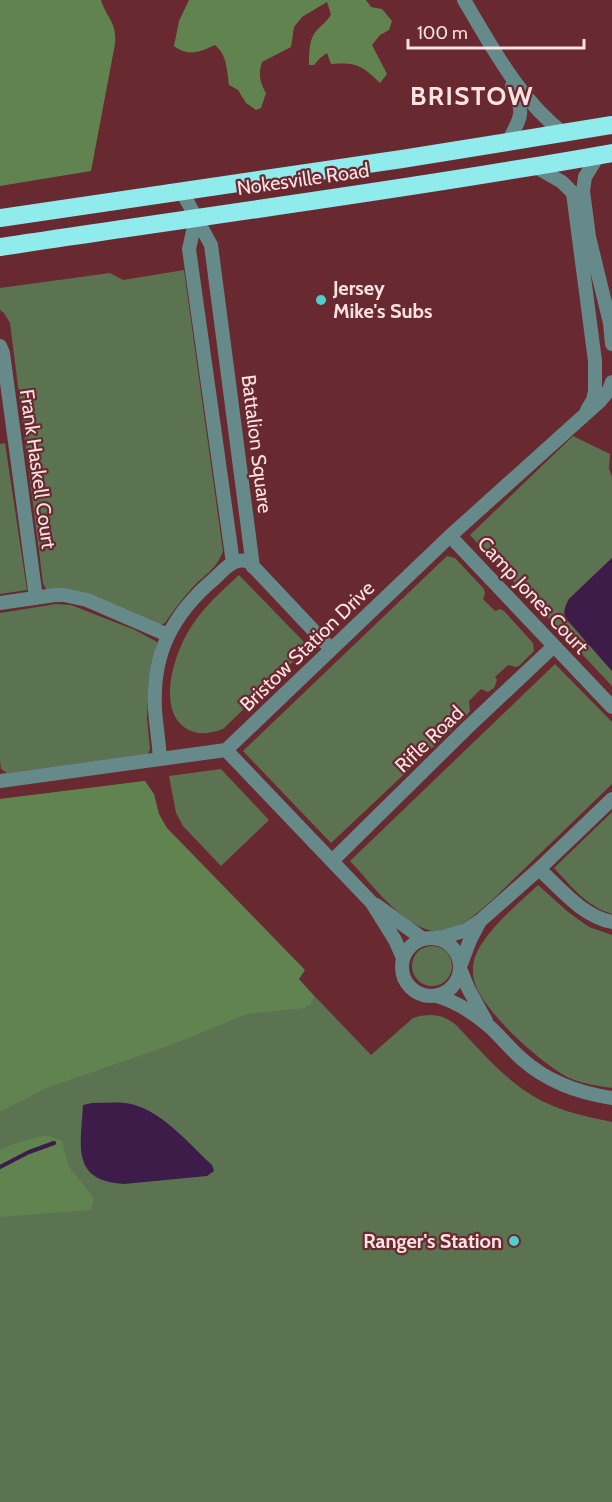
<svg xmlns="http://www.w3.org/2000/svg" width="612" height="1502" viewBox="0 0 612 1502" font-family="Cabin,sans-serif">
	<style>
		.green { fill: #5c7351 }
		.forest { fill: #60834f }
		.water { fill: #3d1c49 }
		.lines { fill: none; stroke-linecap: round; stroke-linejoin: round }
		.stream { stroke: #3d1c49; stroke-width: 4 }
		.minor { stroke: #668989; stroke-width: 14 }
		.highway { stroke: #90ebec; stroke-width: 18 }
		.poi-dot { fill: #52cdce; stroke: #682930; stroke-width: 2 }
		.labels { text-anchor: middle; stroke-width: 4.5; stroke-linejoin: round; paint-order: stroke }
		.street-label { font-size: 20px; fill: #fae1e2; stroke: #682930 }
		.poi-label { font-size: 20px; font-weight: bold; fill: #fae1e2; stroke: #682930; text-anchor: start }
		.district-label { font-size: 26px; font-weight: bold; letter-spacing: 1.5px; fill: #fae1e2; stroke: #682930 }
	</style>
	<rect width="100%" height="100%" fill="#682930"/>
	<!-- green -->
	<path class="green" d="M184,270L223,551C217,569 204,575 192,588C182,599 173,611 165,623L160,625L52,591L46,589L43,583L10,323L4,313L0,310V288L110,273L123,280Z
		M573,436L610,454L609,469L612,477V558L569,599L564,613L566,619L612,671V686L470,535Z
		M5,443L27,590L0,594V444Z
		M447,556L455,558L484,589L485,594L483,599L495,611L500,609L504,611L533,643L534,651L519,666L516,667L508,665L495,677L497,680L494,688L488,692L481,689L469,701L470,711L466,716L331,843L243,751Z
		M239,575L304,642L303,652L223,729C209,734 196,736 184,727C161,710 171,668 181,646C193,617 216,596 239,575Z
		M56,604L71,605L135,630L157,642V649L149,677L147,718L150,749L148,754L7,773L1,769L0,761V613Z
		M555,664L612,722V784C581,814 550,844 519,874C501,891 481,913 460,925C452,929 441,932 433,931C401,925 371,883 350,861Z
		M221,769L269,820L221,866L183,826L176,813L169,776Z
		M145,781L150,807L167,842L371,1055L413,1018C429,1013 443,1014 456,1025C482,1052 507,1083 542,1101C564,1112 588,1117 612,1122V1502H0V799Z
		M612,812V914C586,906 572,887 554,868Z
		M538,885L568,912L589,927L612,935V1088C599,1086 584,1084 572,1079C544,1067 480,1009 474,980C472,973 473,963 475,957C484,932 519,903 538,885Z
		M412 966a20 20 0 1 1 40 0a20 20 0 1 1-40 0Z"/>
	<!-- forest -->
	<path class="forest" d="M0,0H101C107,19 117,22 115,44L91,171L0,186Z
		M189,0H366L371,7L382,9L392,21L389,30L380,35L372,45L387,74L380,83C362,65 356,62 331,64L327,53L320,58L314,65H309C309,55 309,42 314,34C319,26 326,24 331,14L327,2L302,17L294,27L291,47L262,62C258,75 260,82 266,93L261,108L256,110L246,103L238,90L229,85C227,70 227,55 215,45C200,52 188,57 174,46L179,21Z
		M145,781L154,794L159,814L167,828L305,970L299,979L314,996L311,1004L305,1008L247,1014L171,1045L46,1088L0,1112V799Z
		M46,1135L62,1141L69,1167L94,1198L91,1210L0,1217V1150L13,1144Z"/>
	<!-- water -->
	<path class="water" d="M612,558V671L566,618C563,611 565,606 569,599Z
		M92,1103C103,1103 114,1102 125,1103C159,1107 188,1143 212,1165L214,1171L207,1176L124,1184C70,1181 81,1145 83,1105Z"/>
	<g class="lines">
		<!-- stream -->
		<path class="stream" d="M0,1167L29,1152L54,1143"/>
		<!-- minor -->
		<path class="minor" d="M464,0C492,47 519,99 563,133
			M508,142C522,114 525,115 512,86
			M598,156L585,177L583,191L589,237L610,323L612,344
			M536,167L562,182L573,193L595,361V391L593,400L587,410
			M181,190L211,245L253,567
			M196,218L189,249L233,563
			M0,346L3,353L36,598
			M450,536L612,707
			M0,603L55,595H64L87,600L168,635
			M226,750L372,903L395,940L403,958
			M160,759C159,742 156,725 155,709C152,653 173,614 214,579C224,570 234,556 249,562L331,649
			M0,781L226,750L450,536L600,401L609,390L612,382
			M332,861L468,727L554,646
			M539,869C561,889 582,916 612,922
			M376,905L423,939
			M402 967a29 29 0 1 1 58 0a29 29 0 1 1-58 0Z
			M436,938L444,937L466,930L480,921L539,869L612,799
			M461,964L470,940L480,921
			M461,971L468,988L486,1021
			M437,996C457,1002 474,1013 490,1027C501,1037 511,1050 523,1060C548,1082 579,1093 612,1098"/>
		<!-- highway -->
		<path class="highway" d="M0,218L402,159L612,125
			M0,247C204,216 409,189 612,153"/>
	</g>
	<!-- markers -->
	<g class="poi-dot">
		<circle cx="321" cy="300" r="6"/>
		<circle cx="514" cy="1241" r="6"/>
	</g>
	<g class="labels">
		<!-- street labels -->
		<g class="street-label">
			<text transform="translate(303 179) rotate(-8)" y="7">Nokesville Road</text>
			<text transform="translate(257 444) rotate(83)" y="7">Battalion Square</text>
			<text transform="translate(38 469) rotate(82)" y="7">Frank Haskell Court</text>
			<text transform="translate(533 595) rotate(47)" y="7">Camp Jones Court</text>
			<text transform="translate(307 646) rotate(-44)" y="7">Bristow Station Drive</text>
			<text transform="translate(429 739) rotate(-44)" y="7">Rifle Road</text>
		</g>
		<!-- poi labels -->
		<g class="poi-label">
			<text x="333" y="295">Jersey<tspan x="333" dy="23">Mike's Subs</tspan></text>
			<text x="502" y="1248" text-anchor="end">Ranger's Station</text>
		</g>
		<!-- district labels -->
		<g class="district-label">
			<text x="472" y="105">BRISTOW</text>
		</g>
	</g>
	<!-- scale -->
	<path d="M408 39v9h176v-9" fill="none" stroke="#fae1e2" stroke-width="3"/>
	<text x="417" y="39" font-size="18" fill="#fae1e2" stroke="#682930" stroke-width="4.5" paint-order="stroke">100 m</text>
</svg>
